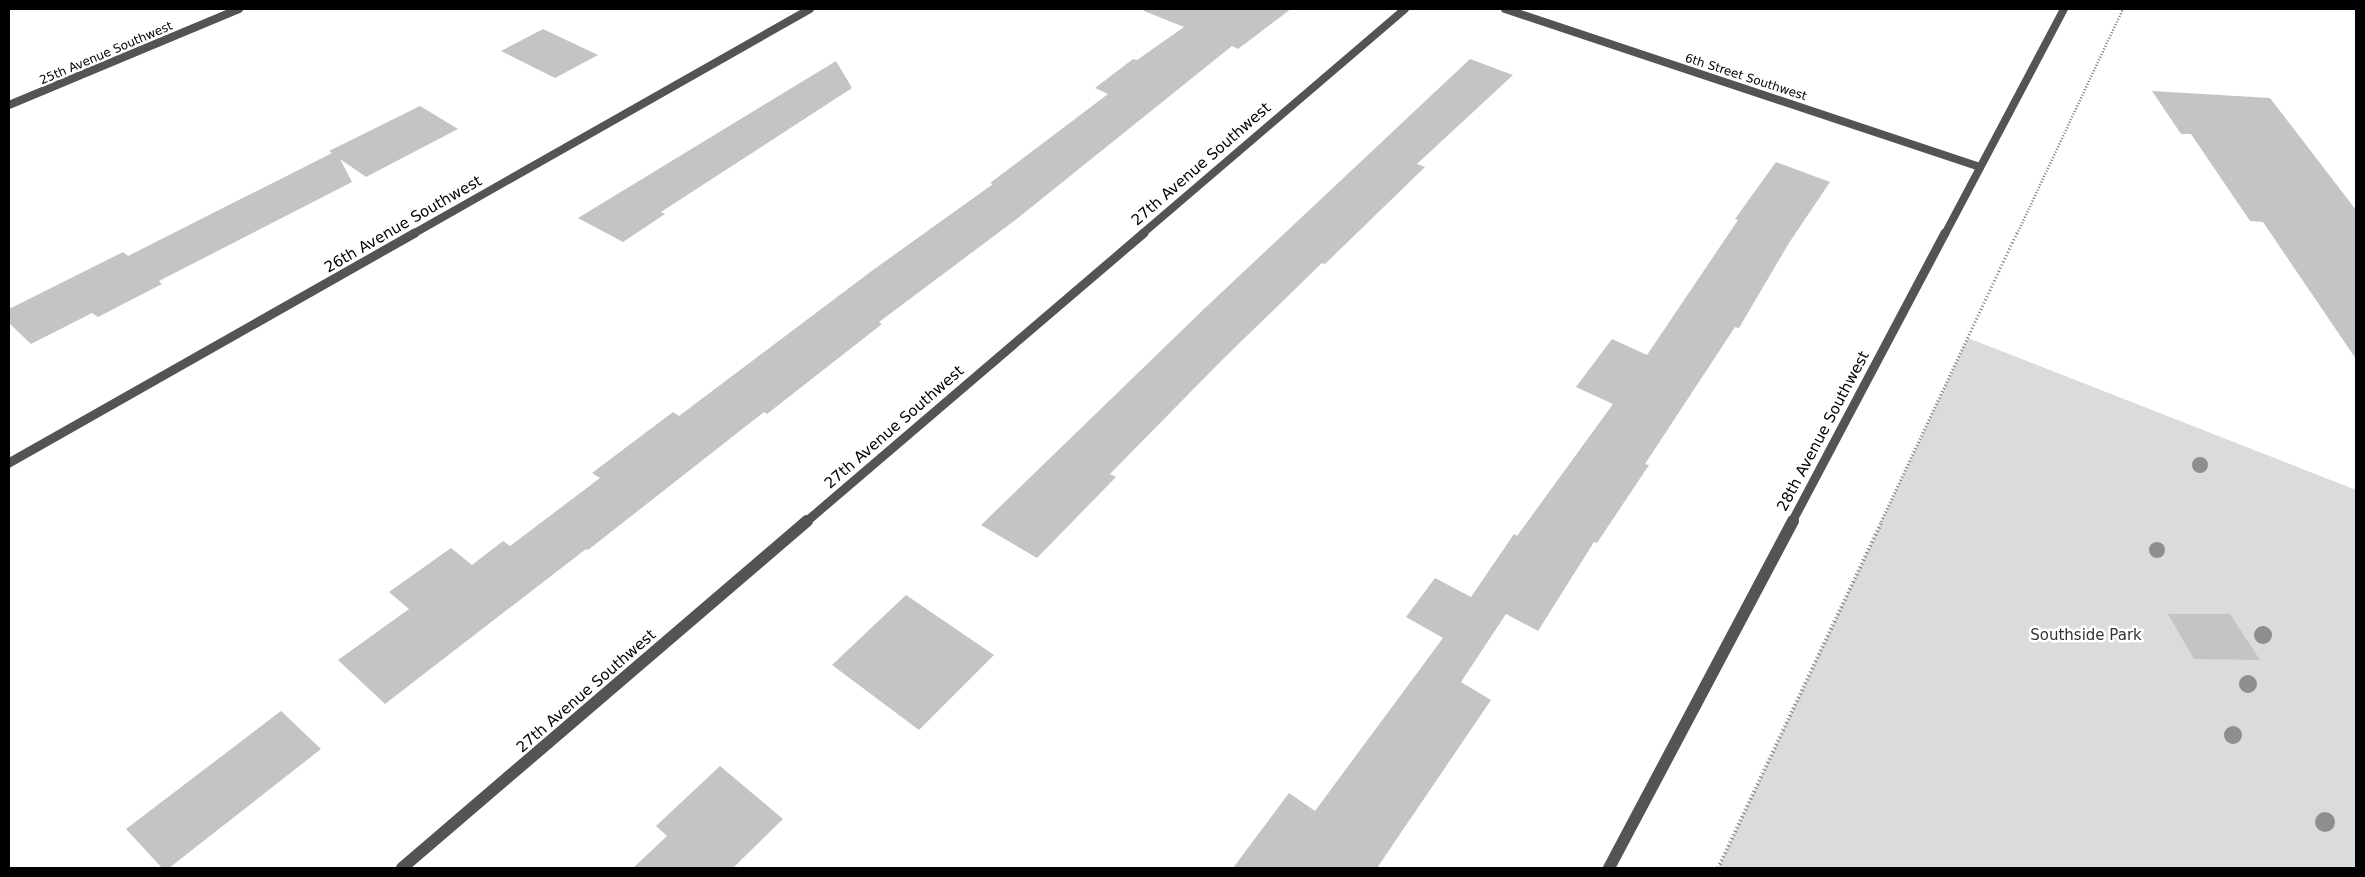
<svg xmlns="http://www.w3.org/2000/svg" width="2365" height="877" viewBox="0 0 2365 877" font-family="'DejaVu Sans',sans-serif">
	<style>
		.green { fill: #dbdbdb }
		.building { fill: #c4c4c4 }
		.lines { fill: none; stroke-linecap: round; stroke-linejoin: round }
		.path-far2 { stroke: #767676; stroke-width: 2.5; stroke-dasharray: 1 2; stroke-linecap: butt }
		.path-far1 { stroke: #767676; stroke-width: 3; stroke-dasharray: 1 2.5; stroke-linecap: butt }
		.path { stroke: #767676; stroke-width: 4; stroke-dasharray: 1 3; stroke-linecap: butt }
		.minor-far2 { stroke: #545454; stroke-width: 8 }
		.minor-far1 { stroke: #545454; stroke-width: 9 }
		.minor { stroke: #545454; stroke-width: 12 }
		.tertiary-far2 { stroke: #545454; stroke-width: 8 }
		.tertiary-far1 { stroke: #545454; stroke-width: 9 }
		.tertiary { stroke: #545454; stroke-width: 12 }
		.tree { fill: #8e8e8e }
		.labels { text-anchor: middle; stroke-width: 5; stroke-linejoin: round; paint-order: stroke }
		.far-street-label { font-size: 12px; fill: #000; stroke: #fff }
		.street-label { font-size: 15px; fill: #000; stroke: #fff }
		.park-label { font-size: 15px; fill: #323232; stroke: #fff }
	</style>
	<rect width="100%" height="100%" fill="#fff"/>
	<!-- green -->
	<path class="green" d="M1968,338L2356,490V868H1718Z"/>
	<!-- building -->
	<path class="building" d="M1144,9H1291L1238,49L1232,46L1014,221L879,322L882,324L767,414L764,412L588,550L586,549L385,704L338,660L409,609L389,592L451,548L472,565L503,541L510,546L600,478L592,473L673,412L679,416L873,270L993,184L990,183L1108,94L1095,88L1133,59L1137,60L1184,27L1144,11Z
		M543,29L598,55L555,78L501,51Z
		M1470,59L1513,75L1417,164L1425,167L1325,264L1322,263L1223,359L1110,474L1116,477L1037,558L981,525L1205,308Z
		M836,61L852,88L661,212L665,214L623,242L578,218Z
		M2152,91L2270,98L2356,210V359L2263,222L2250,221L2191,134H2181Z
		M420,106L458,129L366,177L340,159L352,182L159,281L162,284L98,317L92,313L31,344L9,323V309L123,252L128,256L332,153L329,151Z
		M1776,162L1830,182L1789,243L1739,328L1735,327L1645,464L1649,465L1597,543L1594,542L1538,631L1506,614L1461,682L1491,700L1377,868H1233L1289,793L1315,811L1443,638L1406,617L1435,578L1471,597L1514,534L1517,536L1613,404L1576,387L1612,339L1647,355L1738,220L1735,219Z
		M906,595L994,655L919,730L832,665Z
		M2168,614H2230L2260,660L2194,659Z
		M281,711L321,749L169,868H162L126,829Z
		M720,766L783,819L733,868H633L667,836L656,826Z"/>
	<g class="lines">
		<!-- path-far2 -->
		<path class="path-far2" d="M2017,234L2123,9"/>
		<!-- path-far1 -->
		<path class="path-far1" d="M1881,522L2017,233"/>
		<!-- path -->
		<path class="path" d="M1718,868L1882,521"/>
		<!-- minor-far2 -->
		<path class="minor-far2" d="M1505,9L1980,167
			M9,105L239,9
			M413,234L810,9
			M1142,234L1405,9"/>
		<!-- minor-far1 -->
		<path class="minor-far1" d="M9,463L415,233
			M806,522L1144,233"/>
		<!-- minor -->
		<path class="minor" d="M402,868L807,521"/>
		<!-- tertiary-far2 -->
		<path class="tertiary-far2" d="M1945,234L2064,9"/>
		<!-- tertiary-far1 -->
		<path class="tertiary-far1" d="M1792,522L1945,233"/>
		<!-- tertiary -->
		<path class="tertiary" d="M1609,868L1793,521"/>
	</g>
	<!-- trees -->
	<g class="tree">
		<circle cx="2200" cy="465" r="8"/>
		<circle cx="2157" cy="550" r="8"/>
		<circle cx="2263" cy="635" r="9"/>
		<circle cx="2248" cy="684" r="9"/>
		<circle cx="2233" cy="735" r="9"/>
		<circle cx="2325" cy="822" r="10"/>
	</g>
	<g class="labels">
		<!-- far-street labels -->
		<g class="far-street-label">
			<text transform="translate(106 53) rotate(-23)" y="4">25th Avenue Southwest</text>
			<text transform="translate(1746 77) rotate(18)" y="4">6th Street Southwest</text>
		</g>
		<!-- street labels -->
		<g class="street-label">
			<text transform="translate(1201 164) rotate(-41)" y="5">27th Avenue Southwest</text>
			<text transform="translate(403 224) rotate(-30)" y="5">26th Avenue Southwest</text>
			<text transform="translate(894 427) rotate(-41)" y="5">27th Avenue Southwest</text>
			<text transform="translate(1823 431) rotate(-62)" y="5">28th Avenue Southwest</text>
			<text transform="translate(586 691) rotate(-41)" y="5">27th Avenue Southwest</text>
		</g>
		<!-- park labels -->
		<g class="park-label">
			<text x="2086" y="640">Southside Park</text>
		</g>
	</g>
	<!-- border -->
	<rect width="2365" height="877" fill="none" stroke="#000000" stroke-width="20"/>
</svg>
